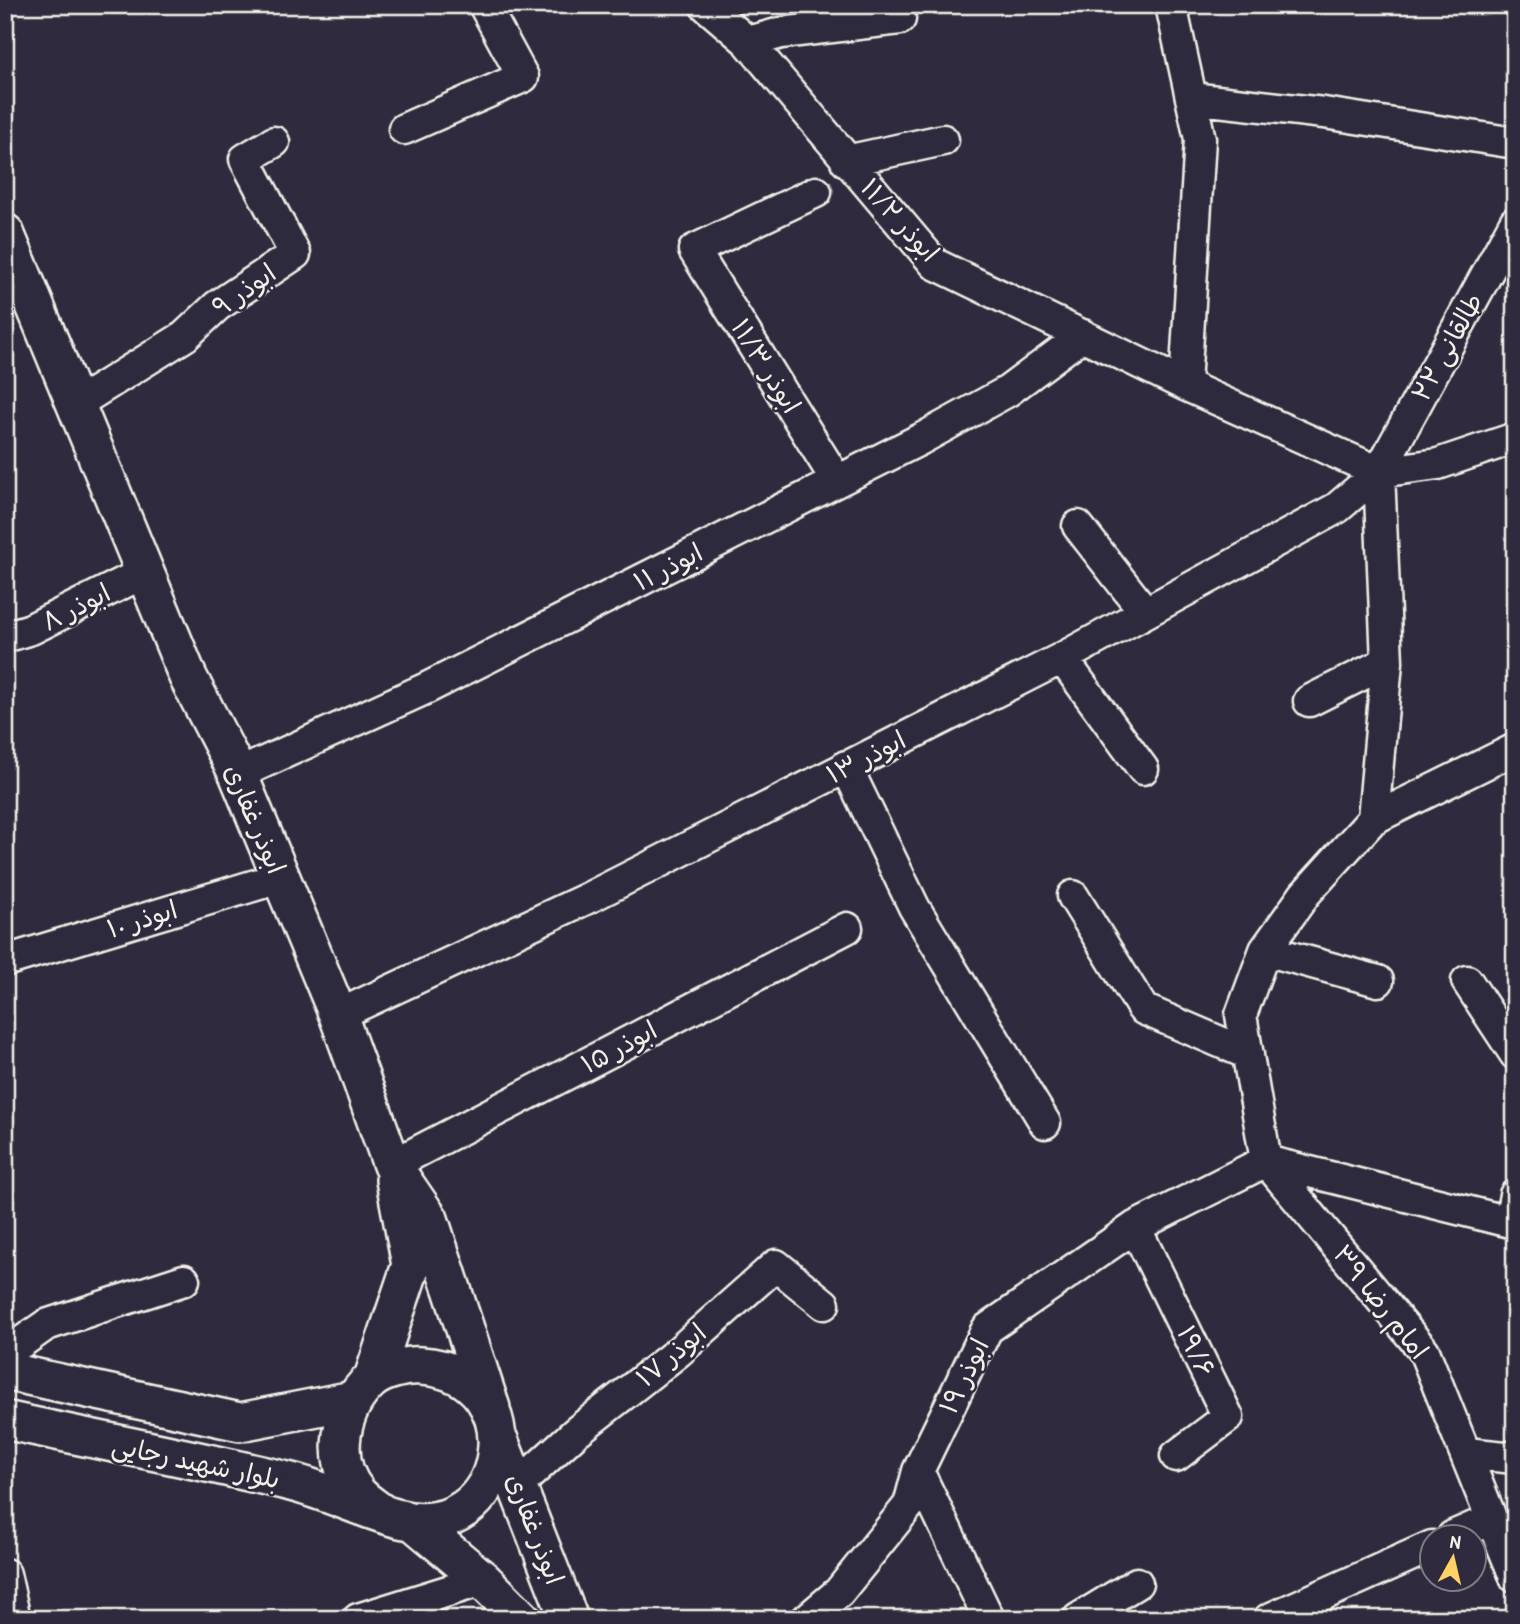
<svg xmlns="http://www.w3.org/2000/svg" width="1520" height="1624" viewBox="0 0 1520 1624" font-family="'Patrick Hand','Playpen Sans Arabic',sans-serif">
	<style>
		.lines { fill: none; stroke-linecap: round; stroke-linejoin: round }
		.minor-casing { stroke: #f4f1e8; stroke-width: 35 }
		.major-casing { stroke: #f4f1e8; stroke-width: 42 }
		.minor { stroke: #2f2a3d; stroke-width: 30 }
		.major { stroke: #2f2a3d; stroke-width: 37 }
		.labels { text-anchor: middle; stroke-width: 5; stroke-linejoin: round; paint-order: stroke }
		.street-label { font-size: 26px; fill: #f4f1e8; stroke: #2f2a3d }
	</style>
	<rect width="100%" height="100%" fill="#2f2a3d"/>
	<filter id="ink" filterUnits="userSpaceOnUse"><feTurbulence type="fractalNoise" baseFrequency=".0143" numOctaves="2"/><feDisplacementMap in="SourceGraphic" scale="14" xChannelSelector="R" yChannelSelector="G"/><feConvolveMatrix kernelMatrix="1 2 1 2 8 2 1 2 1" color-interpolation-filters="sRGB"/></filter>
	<g filter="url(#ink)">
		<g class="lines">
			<defs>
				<path id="minor" d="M705,5L748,42L935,264L1185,385L1379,472L1438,464L1515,438
					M1171,5L1200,139L1185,385
					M748,42L781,33L900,19
					M1191,98L1324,113L1515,143
					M404,129L523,77L484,5
					M846,161L943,140
					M816,192L694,250L837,481
					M76,404L185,336L217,306L295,254L245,159L274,142
					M1078,526L1145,612
					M5,637L31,629L145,572
					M1062,658L1143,769
					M1309,701L1387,662
					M1515,749L1373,819L1305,894L1265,950L1241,1015L1266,1161L1424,1351L1515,1577
					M846,766L914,907L1045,1123
					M238,774L427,688L921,439L1008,391L1083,335
					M1373,819L1387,662L1379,472
					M1073,896L1143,1009L1248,1054
					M1265,950L1378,981
					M5,961L279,878
					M1467,981L1515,1054
					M338,1015L590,897L1062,658L1337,508L1379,472L1515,222
					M1266,1161L1510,1222L1515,1195
					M392,1165L847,928
					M1135,1227L1228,1417L1176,1456
					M5,1354L46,1325L184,1280
					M1466,1453L1515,1458
					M918,1471L989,1619
					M518,1485L576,1432L678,1352L776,1265L824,1304
					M1453,1536L1492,1519
					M5,1574L15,1619
					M358,1619L483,1580
					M807,1619L839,1592L909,1505L918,1471L987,1329L1135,1227L1266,1161
					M1078,1619L1137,1583
					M1269,1619L1432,1546"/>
				<path id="major" d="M5,233L188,677L238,774L338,1015L392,1165L429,1219L491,1408
					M5,1371L240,1422L353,1400
					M373,1378L411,1265L395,1180
					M5,1420C100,1441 196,1459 291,1482C327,1491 360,1508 396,1518C511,1549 539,1373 421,1366C406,1365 383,1370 371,1380C340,1408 329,1460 358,1494C365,1502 375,1508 383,1514
					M499,1440L569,1619
					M415,1523L483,1580L522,1619"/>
			</defs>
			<!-- minor casing -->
			<use href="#minor" class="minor-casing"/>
			<!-- major casing -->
			<use href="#major" class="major-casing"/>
			<!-- minor -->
			<use href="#minor" class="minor"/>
			<!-- major -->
			<use href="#major" class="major"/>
		</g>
	</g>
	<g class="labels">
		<!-- street labels -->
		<g class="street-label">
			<text transform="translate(900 220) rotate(48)" y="9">ابوذر ۱۱/۲</text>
			<text transform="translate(244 290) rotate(-35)" y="9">ابوذر ۹</text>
			<text transform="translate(1447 347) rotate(-61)" y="9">طالقانی ۲۲</text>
			<text transform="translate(766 366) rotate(58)" y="9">ابوذر ۱۱/۳</text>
			<text transform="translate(668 567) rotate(-27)" y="9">ابوذر ۱۱</text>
			<text transform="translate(76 607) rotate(-27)" y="9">ابوذر ۸</text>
			<text transform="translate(866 757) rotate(-27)" y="9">ابوذر ۱۳</text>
			<text transform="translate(255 819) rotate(67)" y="9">ابوذر غفاری</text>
			<text transform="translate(142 919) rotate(-17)" y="9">ابوذر ۱۰</text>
			<text transform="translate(619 1047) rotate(-28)" y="9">ابوذر ۱۵</text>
			<text transform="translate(1381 1302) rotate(52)" y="9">امام رضا ۳۹</text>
			<text transform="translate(1196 1351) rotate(64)" y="9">۱۹/۶</text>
			<text transform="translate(671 1355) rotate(-40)" y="9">ابوذر ۱۷</text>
			<text transform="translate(964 1376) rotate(-64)" y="9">ابوذر ۱۹</text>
			<text transform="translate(196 1462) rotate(12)" y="9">بلوار شهید رجایی</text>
			<text transform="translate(535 1529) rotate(69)" y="9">ابوذر غفاری</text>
		</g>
	</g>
	<!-- margin -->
	<rect width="1520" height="1624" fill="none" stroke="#2f2a3d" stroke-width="28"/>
	<rect x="14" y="14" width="1492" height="1596" fill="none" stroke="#f4f1e8" stroke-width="2.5" filter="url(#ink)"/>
	<!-- north arrow -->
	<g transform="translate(1453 1558) rotate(8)"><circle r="33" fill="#2f2a3d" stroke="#7e7a81" stroke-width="2"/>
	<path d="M0-5L12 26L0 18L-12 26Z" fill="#ffd166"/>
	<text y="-10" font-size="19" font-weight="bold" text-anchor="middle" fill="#f4f1e8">N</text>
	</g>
</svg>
